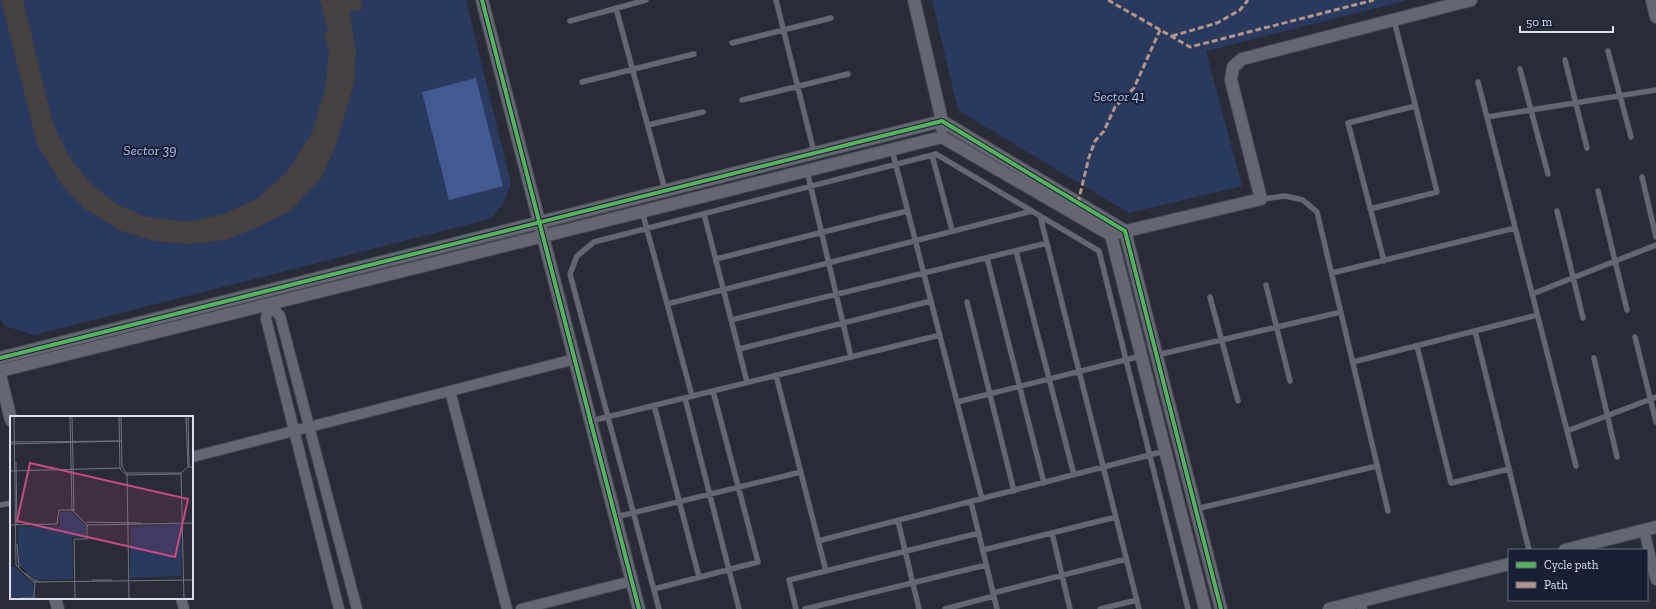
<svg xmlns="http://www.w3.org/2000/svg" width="1656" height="609" viewBox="0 0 1656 609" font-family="'Zilla Slab',serif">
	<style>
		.green { fill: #2a395e }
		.water { fill: #435a91 }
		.building { fill: #464140 }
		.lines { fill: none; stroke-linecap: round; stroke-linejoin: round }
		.service-casing { stroke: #454953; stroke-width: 6 }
		.minor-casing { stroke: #454953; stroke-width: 12 }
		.tertiary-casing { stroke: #454953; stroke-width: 14 }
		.service { stroke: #636870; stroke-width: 5 }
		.minor { stroke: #636870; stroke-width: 10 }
		.tertiary { stroke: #636870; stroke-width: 12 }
		.quiet { stroke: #b2968c; stroke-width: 3; stroke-dasharray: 6 3; stroke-linecap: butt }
		.cycleway-casing { stroke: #181f32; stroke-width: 6 }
		.cycleway { stroke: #56b35d; stroke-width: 4 }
		.labels { text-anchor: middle; stroke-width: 4; stroke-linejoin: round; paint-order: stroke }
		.park-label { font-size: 14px; font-style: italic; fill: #aac1f5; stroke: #181f32 }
		.inset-road { fill: none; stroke: #6f747f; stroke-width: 1 }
		.view { fill: #c84a80; fill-opacity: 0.15; stroke: #c84a80; stroke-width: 2 }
		.inset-edge { fill: none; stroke: #dae0ed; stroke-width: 2 }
	</style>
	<rect width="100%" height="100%" fill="#272c36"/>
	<!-- green -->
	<path class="green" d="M0,0H466L511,183L504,203L490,219L34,335L5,326L0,319Z
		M932,0H1408L1206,51L1242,186L1129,213L958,110Z"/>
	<!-- water -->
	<path class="water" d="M476,78L503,186L449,200L422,92Z"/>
	<!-- building -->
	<path class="building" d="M1,0H23L53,124L69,157L91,184L118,205L147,217L188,222L224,214L257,199L288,171L312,133L325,89L329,54L324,33L328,32L320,0H361L363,9L349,12L356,51L354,83L335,148L321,178L290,211L258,227L226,240L190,244L154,241L119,230L84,208L62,185L37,144Z"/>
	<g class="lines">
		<defs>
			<path id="service" d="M776,0L814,152
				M616,8L665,190
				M570,21L646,0
				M732,43L831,18
				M1608,51L1631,137
				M1565,60L1587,148
				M1520,69L1548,174
				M582,82L694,54
				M1478,82L1576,466
				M742,100L848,74
				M1487,117L1656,90
				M648,125L703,112
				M892,150L982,499
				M932,155L952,230
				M807,171L851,357
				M1642,177L1656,237
				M1598,191L1627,310
				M1262,199L1285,196L1303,200L1317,212L1388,511
				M1370,209L1437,192L1394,20
				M642,211L692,396
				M1557,211L1583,318
				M704,214L747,382
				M1040,216L1139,609
				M1016,251L1074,475
				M987,258L1044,483
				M716,259L907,211
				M1384,261L1348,123L1415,106
				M1332,273L1515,228
				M1266,285L1290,381
				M1532,294L1656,245
				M1210,297L1238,401
				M967,302L1014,491
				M667,304L1032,211
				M731,320L1047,243
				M1475,331L1529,550
				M1635,337L1656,422
				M1417,346L1451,483L1509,469
				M739,349L931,301
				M1157,355L1341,312
				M1594,358L1617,457
				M1353,362L1537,315
				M776,375L826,571
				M685,398L739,609
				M957,402L1141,356
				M654,405L699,577
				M591,421L940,335
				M1567,431L1656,397
				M971,502L997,609
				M0,505L11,503
				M1196,509L1377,466
				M616,517L801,472
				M898,521L919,609
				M1052,533L1070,609
				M818,541L1165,451
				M983,550L1116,517
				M654,589L758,562L713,391
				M993,593L1126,559
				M659,609L570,274L577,256L594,242L936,154L1099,251L1188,609
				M796,609L789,580L979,533
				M805,609L986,565
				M945,609L994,596
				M1100,609L1137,600"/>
			<path id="minor" d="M269,304L280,316L357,609
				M269,304L266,319L339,609
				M450,391L507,609
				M192,457L575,359
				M1644,530L1656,580
				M181,598L184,609
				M1360,601L1362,609
				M521,609L632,581"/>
			<path id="tertiary" d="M482,0L639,609
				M914,0L942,121V128
				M1652,0L1656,17
				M1118,233L1261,199L1231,80L1233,67L1242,59L1471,0
				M0,358L942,121L1125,231L1221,609
				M0,371L942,137L1111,235L1205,609
				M0,375L11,420
				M1565,550L1656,527
				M55,598L58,609
				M1329,609L1509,564"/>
		</defs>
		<!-- service casing -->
		<use href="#service" class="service-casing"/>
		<!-- minor casing -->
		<use href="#minor" class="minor-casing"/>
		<!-- tertiary casing -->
		<use href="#tertiary" class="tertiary-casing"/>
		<!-- service -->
		<use href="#service" class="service"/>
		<!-- minor -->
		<use href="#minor" class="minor"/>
		<!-- tertiary -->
		<use href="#tertiary" class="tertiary"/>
		<!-- quiet -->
		<path class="quiet" d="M1108,0L1190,47L1374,0
			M1172,36L1217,23L1240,10L1248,0
			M1078,203L1089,157L1095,141L1104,131L1115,107L1134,88L1160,30"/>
		<defs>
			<path id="cycleway" d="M482,0L639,609
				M0,358L942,121L1125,231L1221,609"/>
		</defs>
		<!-- cycleway casing -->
		<use href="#cycleway" class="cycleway-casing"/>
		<!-- cycleway -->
		<use href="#cycleway" class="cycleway"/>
	</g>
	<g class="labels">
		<!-- park labels -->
		<g class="park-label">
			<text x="1119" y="101">Sector 41</text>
			<text x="150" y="155">Sector 39</text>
		</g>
	</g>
	<!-- overview -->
	<g transform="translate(10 416)">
		<rect width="183" height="183" fill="#272c36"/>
		<path d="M50,96H61L76,110V121H62L63,163L25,164L9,149L8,111L50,110ZM169,108L172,111L171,160L120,162L121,111ZM0,151H5L23,168L24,181L0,182Z" fill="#2a395e"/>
		<path class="inset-road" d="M4,1L6,149L23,166L183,164M60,1L62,94L77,109L183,107M62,1L64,95M109,1L110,53L116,59L170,58L178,51H183M111,1L112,50L116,57H171M176,1L178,51M178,1L179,50M0,26L111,25M0,28L110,25M6,46L7,109M0,55L111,52M117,57L119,182M171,57L174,182M76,106L132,107M0,109L47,108L49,94H64M7,128L9,151M15,157L24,164L30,166M82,164H102M11,182H24L25,166M65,182L64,123H77V109"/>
		<path class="view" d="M20,47L178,83L165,141L7,105Z"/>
		<rect width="183" height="183" class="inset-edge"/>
	</g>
	<!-- legend -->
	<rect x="1508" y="549" width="140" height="52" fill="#181f32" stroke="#666c7d"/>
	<rect x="1516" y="562" width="20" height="6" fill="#56b35d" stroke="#666c7d"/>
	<text x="1544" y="569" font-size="12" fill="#dae0ed">Cycle path</text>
	<rect x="1516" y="582" width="20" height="6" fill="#b2968c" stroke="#666c7d"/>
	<text x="1544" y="589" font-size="12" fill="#dae0ed">Path</text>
	<!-- scale -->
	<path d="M1520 26v6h93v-6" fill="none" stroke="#dae0ed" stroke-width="2"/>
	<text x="1526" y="26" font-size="12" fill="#dae0ed" stroke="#181f32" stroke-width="3" paint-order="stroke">50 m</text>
</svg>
